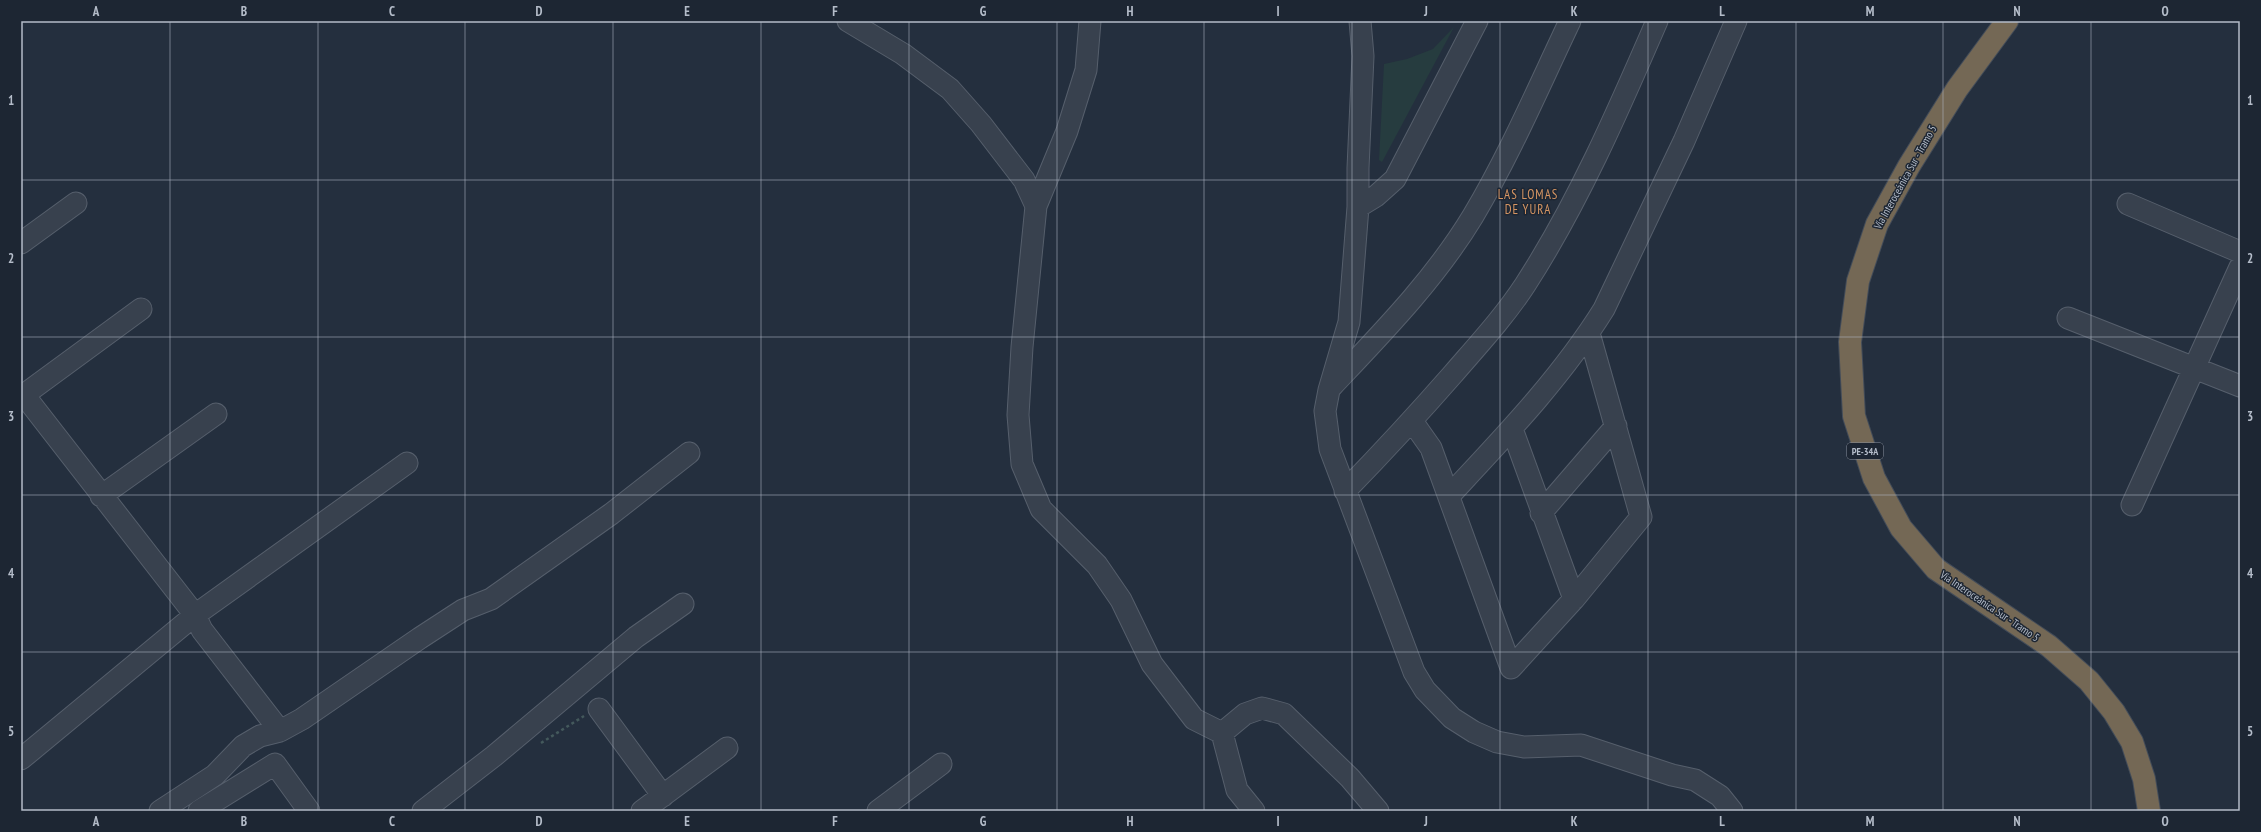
<svg xmlns="http://www.w3.org/2000/svg" width="2261" height="832" viewBox="0 0 2261 832" font-family="'PT Sans Narrow',sans-serif">
	<style>
		.green { fill: #263c3f }
		.lines { fill: none; stroke-linecap: round; stroke-linejoin: round }
		.minor-casing { stroke: #565f6c; stroke-width: 23 }
		.highway-casing { stroke: #434c59; stroke-width: 24 }
		.path { stroke: #44595c; stroke-width: 2.5; stroke-dasharray: 3 3; stroke-linecap: butt }
		.minor { stroke: #38414e; stroke-width: 21 }
		.highway { stroke: #746855; stroke-width: 22 }
		.grid { fill: none; stroke: #b4bcc9; stroke-width: 1; stroke-opacity: 0.55 }
		.labels { text-anchor: middle; stroke-width: 3; stroke-linejoin: round; paint-order: stroke }
		.shield { fill: #1d2633; stroke: #878f9c; stroke-width: 1 }
		.shield-label { font-size: 10px; font-weight: bold; fill: #b4bcc9 }
		.street-label { font-size: 11px; fill: #b4bcc9; stroke: #1d2633 }
		.quarter-label { font-size: 13px; letter-spacing: 1px; fill: #d59563; stroke: #1d2633 }
		.neatline { fill: none; stroke: #b4bcc9; stroke-width: 1.5 }
		.grid-label { font-size: 13px; text-anchor: middle; font-weight: bold; fill: #b4bcc9 }
	</style>
	<rect width="100%" height="100%" fill="#242f3e"/>
	<!-- green -->
	<path class="green" d="M1454,27L1382,162L1379,160L1384,64L1407,59L1433,49Z"/>
	<g class="lines">
		<defs>
			<path id="minor" d="M848,21L903,54L950,89L981,124L1024,180L1036,206L1022,347L1018,415L1022,464L1041,509L1097,565L1121,600L1152,664L1194,719L1222,733L1237,790L1254,811
				M1360,21L1363,56L1358,168V207L1349,322L1329,390L1325,411L1330,449L1414,672L1425,690L1452,718L1474,732L1497,742L1524,747L1581,745L1672,775L1695,780L1720,796L1732,811
				M2128,204L2240,252
				M1036,206L1067,131L1086,70L1090,21
				M1358,207L1376,196L1395,179L1477,21
				M21,243L76,203
				M2068,318L2240,386
				M1332,386C1382,333 1435,279 1473,216C1510,154 1539,86 1570,21
				M24,395L195,615L202,630L280,731
				M21,397L141,309
				M1412,421L1431,448L1511,668L1574,599L1641,517L1589,333
				M1512,429L1574,599
				M1345,491C1382,453 1418,414 1453,374C1478,345 1504,317 1525,285C1578,203 1618,111 1657,21
				M101,496L216,414
				M1449,496C1504,437 1561,378 1604,309L1684,141L1736,21
				M2132,505L2240,267
				M1541,513L1616,426
				M599,709L663,796
				M1222,733L1245,714L1262,708L1284,714L1350,778L1378,811
				M21,759L195,615L407,463
				M160,811L215,775L243,746L260,736L280,731L302,719L420,638L463,610L491,599L611,514L689,453
				M199,811L275,764L309,811
				M423,811L494,756L636,637L683,604
				M642,811L727,748
				M878,811L941,764"/>
			<path id="highway" d="M2007,21L1957,89L1909,166L1877,224L1858,281L1850,342L1854,416L1874,478L1901,528L1936,569L2049,646L2089,681L2114,712L2132,742L2144,779L2149,811"/>
		</defs>
		<!-- minor casing -->
		<use href="#minor" class="minor-casing"/>
		<!-- highway casing -->
		<use href="#highway" class="highway-casing"/>
		<!-- path -->
		<path class="path" d="M541,743L584,716"/>
		<!-- minor -->
		<use href="#minor" class="minor"/>
		<!-- highway -->
		<use href="#highway" class="highway"/>
	</g>
	<!-- grid -->
	<path class="grid" d="M170,21V811M318,21V811M465,21V811M613,21V811M761,21V811M909,21V811M1057,21V811M1204,21V811M1352,21V811M1500,21V811M1648,21V811M1796,21V811M1943,21V811M2091,21V811M21,180H2240M21,337H2240M21,495H2240M21,652H2240"/>
	<g class="labels">
		<!-- shield labels -->
		<rect class="shield" x="1847" y="443" width="36" height="16" rx="3"/>
		<g class="shield-label">
			<text x="1865" y="455">PE-34A</text>
		</g>
		<!-- street labels -->
		<g class="street-label">
			<text transform="translate(1905 177) rotate(-61)" y="4">Vía Interoceánica Sur - Tramo 5</text>
			<text transform="translate(1990 606) rotate(34)" y="4">Vía Interoceánica Sur - Tramo 5</text>
		</g>
		<!-- quarter labels -->
		<g class="quarter-label">
			<text x="1528" y="199">LAS LOMAS<tspan x="1528" dy="15">DE YURA</tspan></text>
		</g>
	</g>
	<!-- border -->
	<rect width="2261" height="832" fill="none" stroke="#1d2633" stroke-width="44"/>
	<rect x="22" y="22" width="2217" height="788" class="neatline"/>
	<g class="grid-label">
		<text x="96" y="16">A</text>
		<text x="244" y="16">B</text>
		<text x="392" y="16">C</text>
		<text x="539" y="16">D</text>
		<text x="687" y="16">E</text>
		<text x="835" y="16">F</text>
		<text x="983" y="16">G</text>
		<text x="1130" y="16">H</text>
		<text x="1278" y="16">I</text>
		<text x="1426" y="16">J</text>
		<text x="1574" y="16">K</text>
		<text x="1722" y="16">L</text>
		<text x="1870" y="16">M</text>
		<text x="2017" y="16">N</text>
		<text x="2165" y="16">O</text>
		<text x="11" y="105">1</text>
		<text x="2250" y="105">1</text>
		<text x="11" y="263">2</text>
		<text x="2250" y="263">2</text>
		<text x="11" y="421">3</text>
		<text x="2250" y="421">3</text>
		<text x="11" y="578">4</text>
		<text x="2250" y="578">4</text>
		<text x="11" y="736">5</text>
		<text x="2250" y="736">5</text>
		<text x="96" y="826">A</text>
		<text x="244" y="826">B</text>
		<text x="392" y="826">C</text>
		<text x="539" y="826">D</text>
		<text x="687" y="826">E</text>
		<text x="835" y="826">F</text>
		<text x="983" y="826">G</text>
		<text x="1130" y="826">H</text>
		<text x="1278" y="826">I</text>
		<text x="1426" y="826">J</text>
		<text x="1574" y="826">K</text>
		<text x="1722" y="826">L</text>
		<text x="1870" y="826">M</text>
		<text x="2017" y="826">N</text>
		<text x="2165" y="826">O</text>
	</g>
</svg>
